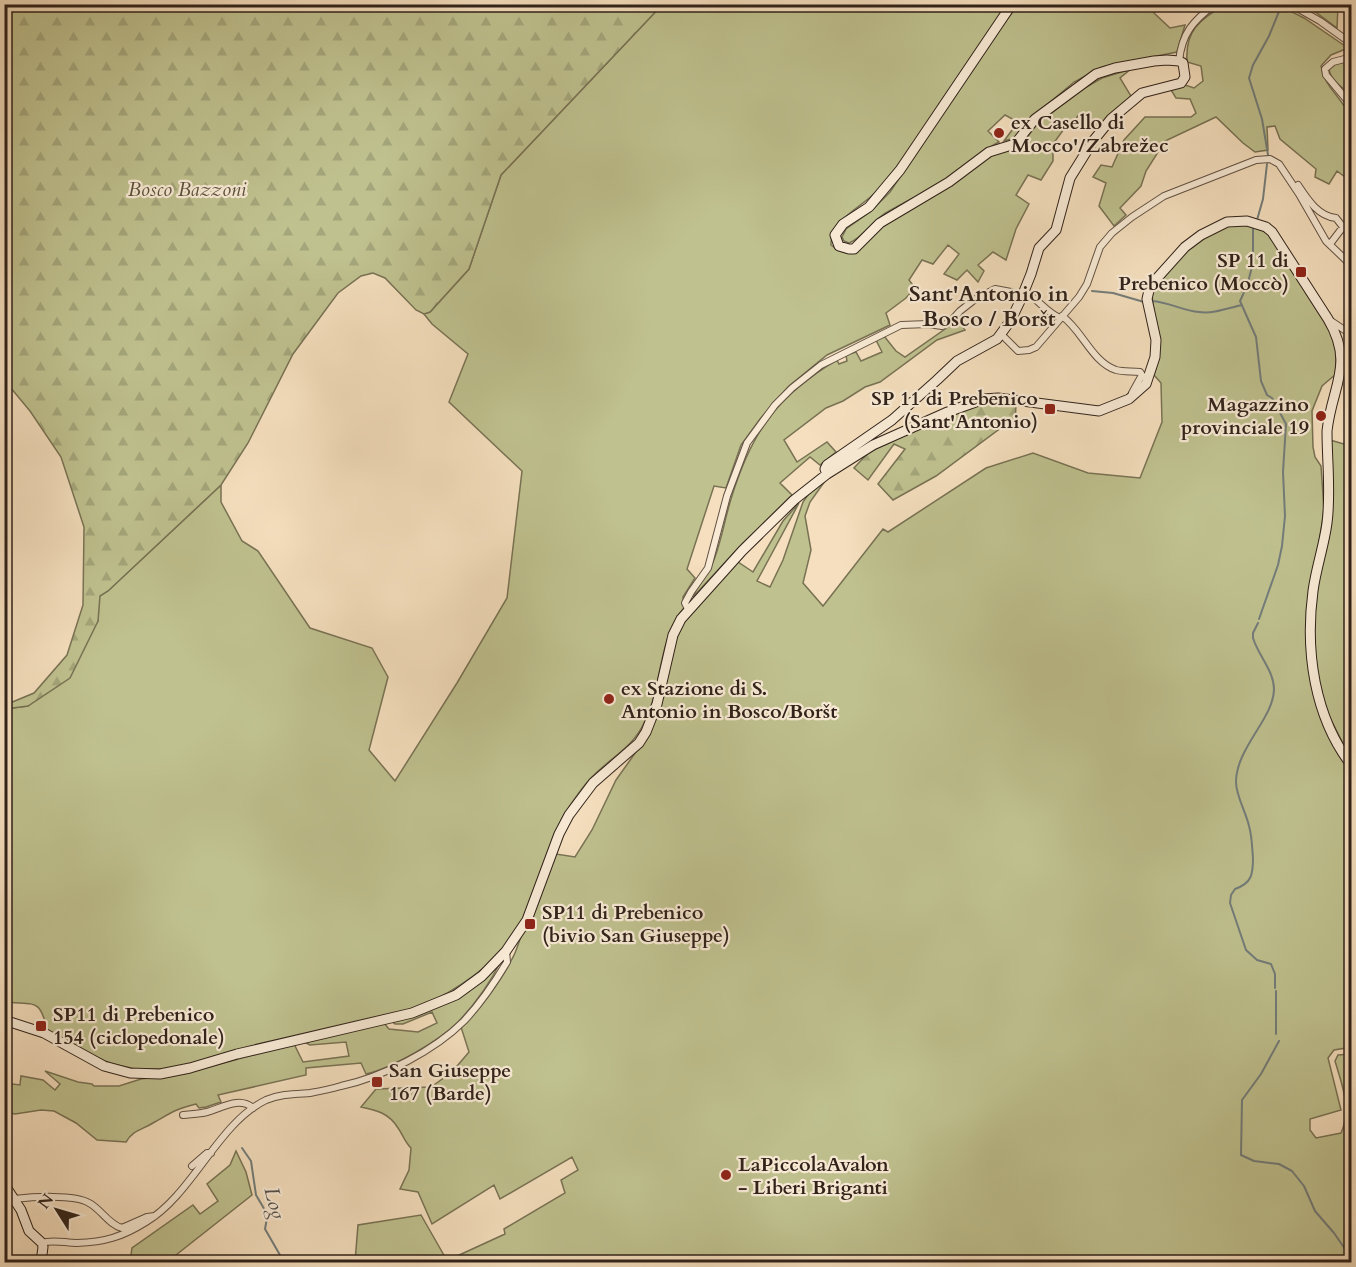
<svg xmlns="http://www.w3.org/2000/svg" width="1356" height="1267" viewBox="0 0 1356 1267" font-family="Cardo,serif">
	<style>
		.grass { fill: #bfc18f; stroke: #787254; stroke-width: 1.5 }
		.forest { fill: url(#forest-firs); stroke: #787254; stroke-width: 1.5 }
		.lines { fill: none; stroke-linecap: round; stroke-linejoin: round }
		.stream { stroke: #737d7b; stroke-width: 2 }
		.street-casing { stroke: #615143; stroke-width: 8 }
		.secondary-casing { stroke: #30221a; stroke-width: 11 }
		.street { stroke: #f8ead5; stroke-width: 6 }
		.secondary { stroke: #f8ead5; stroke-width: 9 }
		.poi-dot { fill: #8f2418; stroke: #f8ead5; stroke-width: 2 }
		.labels { text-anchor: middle; stroke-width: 4.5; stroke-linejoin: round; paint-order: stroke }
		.poi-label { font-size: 20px; font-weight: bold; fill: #30221a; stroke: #f8ead5; text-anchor: start }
		.park-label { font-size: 20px; font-style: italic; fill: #5b523d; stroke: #f8ead5 }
		.water-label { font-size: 21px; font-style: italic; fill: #52504b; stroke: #f8ead5 }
		.quarter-label { font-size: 22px; font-weight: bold; fill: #30221a; stroke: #f8ead5 }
	</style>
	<defs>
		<pattern id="forest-firs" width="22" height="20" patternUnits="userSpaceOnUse" patternTransform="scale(1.5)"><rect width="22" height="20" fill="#bfc18f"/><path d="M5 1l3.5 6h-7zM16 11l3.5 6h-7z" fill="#a4a67b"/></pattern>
	</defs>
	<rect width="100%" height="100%" fill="#f5dfbe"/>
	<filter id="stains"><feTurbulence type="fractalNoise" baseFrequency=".00333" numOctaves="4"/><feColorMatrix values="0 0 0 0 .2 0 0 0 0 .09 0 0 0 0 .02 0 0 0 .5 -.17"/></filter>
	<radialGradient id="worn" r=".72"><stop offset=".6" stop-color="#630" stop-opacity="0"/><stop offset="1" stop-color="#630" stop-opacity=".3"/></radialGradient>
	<!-- grass -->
	<path class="grass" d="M662,5H1007C966,67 927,132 879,189C862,208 830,219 831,245C851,261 858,252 871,234L998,150L1011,149L1022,145L1035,126L1081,90L1102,78L1131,69L1120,78L1131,96L1097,128L1079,114L1070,128L1064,129L1053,144V161L1041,180L1028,175L1016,195L1029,204L1016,229L1006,260L993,252L978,265L984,271L978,282L967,270L957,280L944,274L959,254L948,245L933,264L922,260L909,280L915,288L906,298L886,313L890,325L827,355L788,387L760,419L741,445L726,488L714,486L687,569L695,578L683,597L684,608C657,640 663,687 644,723C633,747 612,757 594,775C585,783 578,794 571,804C550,834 544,871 530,905C509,955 467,986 419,1007L181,1067L162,1069H136L112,1064L87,1053L48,1031C39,998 37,1005 5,1002V709L28,706L98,621L99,596L108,591L221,485V502L242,541L258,551L310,628L372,648L388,677L369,750L395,781L457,683L507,598L522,471L449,402L468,354L432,324L424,314L430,312L469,269L501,175Z
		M1018,5H1164L1154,13L1170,28L1185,25L1177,52L1102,67L1074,82L1030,119L1014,138L1004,141L1018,122L1005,115L988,131L999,142C982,150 972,163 958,173C935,189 908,199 884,214C871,223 863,237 849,243L844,241L842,237L846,229L870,212L890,192L1001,27Z
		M1224,5H1285L1290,11L1304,18L1348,48L1331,55L1321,66C1324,87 1344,99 1351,119C1355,130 1351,162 1351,175L1347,174L1345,177L1337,171L1329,184L1315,177L1316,169L1280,139L1275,126L1267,127L1268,150L1255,152L1243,143L1216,117L1165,141L1146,171L1141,186L1120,208L1126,215L1114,226L1099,206L1106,183L1093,177L1101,165L1112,167L1124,140L1145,117H1191L1196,113L1190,99L1176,98L1171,90L1185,85L1194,88L1203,81L1201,66L1187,62C1185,30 1199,21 1224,5Z
		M1300,5H1338L1337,28L1314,11Z
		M1351,60V95C1343,87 1331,82 1329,69L1333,65Z
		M1230,224H1250L1268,233L1330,331L1336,349V374L1322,386L1312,411L1313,447L1315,457L1321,466L1324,510L1306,628L1329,737L1340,757L1351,772L1352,1047L1334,1050L1328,1058L1341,1110L1310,1119V1130L1316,1138L1341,1133C1352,1109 1342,1085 1335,1061L1338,1055L1351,1054V1262H457L455,1257L505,1234L504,1229L565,1193L561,1180L578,1170L572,1157L500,1199L494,1185L432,1224L418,1192L400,1189L409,1170L411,1148C405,1142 403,1135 398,1128C389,1113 376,1110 361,1107L376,1089L431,1087L452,1072L469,1052L461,1027C478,1013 502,979 512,959C517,951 518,942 523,933L556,854L575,857L592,830L616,780L648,735L675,640L683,620L738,562L753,572L783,521L799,503L757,581L770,587L783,560L803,502L810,492L825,481L810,502L805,516L811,550L803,583L823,606L883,529L888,532L986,468L1033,453L1088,473L1140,478L1162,422L1161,383L1154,375C1166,340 1153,325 1152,292C1167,260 1200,239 1230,224Z
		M958,320L965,330L937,340L880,382L865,387L843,401L826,408L784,440L797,462L827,442L836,452L820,465L810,457L780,483L792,495L742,544L693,597C698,583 710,572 715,557C722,538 725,518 731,499C751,433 777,395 837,360L839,364L847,361L846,355L856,352L861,361L882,352L876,340L884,336L896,351L905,357Z
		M1330,440L1351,446V759L1327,712L1316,670L1314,639L1315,608Z
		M501,961C490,983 475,1004 458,1022C439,1041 392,1068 366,1074L361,1063L306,1068V1075L218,1095L221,1102L206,1107L199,1108L196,1104C175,1109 171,1113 153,1123C142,1130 133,1130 126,1142L97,1140L76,1123L54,1111L41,1110L15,1114L5,1112V1083L20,1085L21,1076L43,1080L55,1090L60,1084L45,1071L78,1082L92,1084L94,1086H119L141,1079L183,1074L294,1044L303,1062L349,1056L346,1042L310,1045L304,1042L384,1023L389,1029L418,1032L437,1023L432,1012L403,1024H395L391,1021L414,1016Z
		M236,1151L246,1172L252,1195L167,1262H130L132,1248L193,1205L200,1214L218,1201L207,1184L230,1165Z
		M421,1215L445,1257L440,1262H355L358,1225Z"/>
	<!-- forest -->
	<path class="forest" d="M271,4L278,11L334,4L662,5L501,175L469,269L430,312L424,314L416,310L385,278L373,273L361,276L338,293L293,354L248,443L221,485L108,591L100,596L98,621L70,678L28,706L5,709V705L34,693L67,655L83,605L84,527L61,457L30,411L5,381V5Z
		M997,402L1016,403L1015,428L1013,422L1005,425L936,476L893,500L878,484L905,449L894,444L868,480L854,468L869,452L942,418L983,403Z"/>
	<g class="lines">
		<!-- stream -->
		<path class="stream" d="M1268,155L1262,119L1249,78L1253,65L1269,36L1282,4
			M1257,220L1263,199L1267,164
			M1253,229V263L1247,286L1240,301L1256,337L1261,381L1267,395L1272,398L1286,424L1283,472L1285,516L1282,546L1278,565L1259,619
			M1092,291L1113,293L1144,302
			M1152,301C1169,302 1183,311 1199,312C1214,314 1228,308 1242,305
			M1258,623L1253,633V638C1258,655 1274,671 1274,689C1274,718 1236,748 1236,782C1236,796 1246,812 1249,826C1252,836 1252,847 1253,858C1253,874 1252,883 1235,889L1231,895L1230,903L1246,950L1257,960L1271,964L1275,974V988
			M1276,991V1034
			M1279,1041L1261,1074L1242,1100L1241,1155L1254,1161L1279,1164L1292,1171L1304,1186L1315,1211L1334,1233L1352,1259
			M242,1148L251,1161L256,1195L266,1212L267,1218L265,1229L284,1262"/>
		<defs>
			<path id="street" d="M1290,4L1320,21L1352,44
				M1352,57L1333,62L1325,69L1326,75L1352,106
				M1179,61C1182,33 1193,21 1215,4
				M1298,185C1308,200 1318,216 1336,218L1343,227L1330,244
				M1024,291C1038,299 1047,313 1060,318
				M1062,316C1082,330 1092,362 1116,370C1123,372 1132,371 1140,372L1142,375L1132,393
				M1328,319L1352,335
				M1001,334L1018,351L1029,350L1036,347L1079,297L1087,284L1100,247L1112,233L1132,217L1164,196L1256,160L1270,159L1279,164L1299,194L1326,241L1352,266
				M688,609L685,603L691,592L708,568L727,496L747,443L775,405L792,388L821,365L901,325L928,324L942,326L950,322L960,311L974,300L995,289L1011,292L1021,299
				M183,1115C191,1114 199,1114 207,1112C222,1108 239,1096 253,1108
				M192,1166L207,1153H211
				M14,1199C31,1197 75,1194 89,1203C101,1209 109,1225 122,1228L147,1217L155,1216
				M42,1243C53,1239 65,1243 77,1243C105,1242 122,1237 146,1222C193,1194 218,1123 266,1100C280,1094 295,1094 310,1093C321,1091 331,1089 341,1086C383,1077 434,1051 464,1021C480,1004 495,982 507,962L506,951
				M4,1258L8,1262"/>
			<path id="secondary" d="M827,474L825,469L827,465L892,420L937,380L957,361L997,339L1011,320L1021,299L1031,274L1039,248L1056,230L1070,178L1093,141L1111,119L1142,93L1181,83L1185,77L1183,63L1179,61L1167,60L1154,61L1115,68L1096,74L1035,119L1015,144L989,152L949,182L880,223L854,249H849L839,246L835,235L843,224L869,207L900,170L1012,4
				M4,1020L44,1033L104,1066L130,1073L160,1074L190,1068L237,1054L412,1013L456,995L482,976L506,951L527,920L559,834L569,815L593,783L639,743L646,732L657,704L673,635L681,619L742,551L794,500L827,474L873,445L945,413L984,399L998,398L1099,411L1129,399L1146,384L1155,357L1156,340L1147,299L1150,286L1185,247L1201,235L1227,222L1247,221L1266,227L1272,232L1328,319C1355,365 1332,385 1327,431C1327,461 1331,493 1327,523C1324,546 1316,568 1313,591C1305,651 1314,717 1352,766
				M4,1184L21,1210L29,1231L42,1243L43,1247L41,1262"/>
		</defs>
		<!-- street casing -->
		<use href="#street" class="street-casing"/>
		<!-- secondary casing -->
		<use href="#secondary" class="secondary-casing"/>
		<!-- street -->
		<use href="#street" class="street"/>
		<!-- secondary -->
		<use href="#secondary" class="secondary"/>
	</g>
	<!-- markers -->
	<g class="poi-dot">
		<circle cx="999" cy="133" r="6"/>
		<rect x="1295" y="266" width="12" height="12" rx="3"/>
		<rect x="1044" y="403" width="12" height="12" rx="3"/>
		<circle cx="1321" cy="416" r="6"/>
		<circle cx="609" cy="699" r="6"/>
		<rect x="524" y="918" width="12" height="12" rx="3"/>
		<rect x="35" y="1020" width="12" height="12" rx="3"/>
		<rect x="371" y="1076" width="12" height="12" rx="3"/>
		<circle cx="726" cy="1175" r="6"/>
	</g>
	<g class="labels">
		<!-- poi labels -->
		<g class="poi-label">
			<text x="1011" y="129">ex Casello di<tspan x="1011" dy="23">Mocco'/Zabrežec</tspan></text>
			<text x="1289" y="267" text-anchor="end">SP 11 di<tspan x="1289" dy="23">Prebenico (Moccò)</tspan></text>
			<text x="1038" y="405" text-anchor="end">SP 11 di Prebenico<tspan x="1038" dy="23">(Sant'Antonio)</tspan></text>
			<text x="1309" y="411" text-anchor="end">Magazzino<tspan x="1309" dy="23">provinciale 19</tspan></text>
			<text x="621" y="695">ex Stazione di S.<tspan x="621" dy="23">Antonio in Bosco/Boršt</tspan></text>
			<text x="542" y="919">SP11 di Prebenico<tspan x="542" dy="23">(bivio San Giuseppe)</tspan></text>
			<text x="53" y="1021">SP11 di Prebenico<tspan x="53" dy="23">154 (ciclopedonale)</tspan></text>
			<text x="389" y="1077">San Giuseppe<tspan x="389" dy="23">167 (Barde)</tspan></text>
			<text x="738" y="1171">LaPiccolaAvalon<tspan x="738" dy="23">- Liberi Briganti</tspan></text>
		</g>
		<!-- park labels -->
		<g class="park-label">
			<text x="187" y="196">Bosco Bazzoni</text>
		</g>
		<!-- water labels -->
		<g class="water-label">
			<text transform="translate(275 1203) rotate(76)" y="7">Log</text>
		</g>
		<!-- quarter labels -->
		<g class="quarter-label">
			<text x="989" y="301">Sant'Antonio in<tspan x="989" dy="25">Bosco / Boršt</tspan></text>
		</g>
	</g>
	<!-- margin -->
	<rect width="1356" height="1267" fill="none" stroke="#f5dfbe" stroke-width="24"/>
	<rect x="6" y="6" width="1344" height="1255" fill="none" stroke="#30221a" stroke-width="3"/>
	<rect x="12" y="12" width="1332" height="1243" fill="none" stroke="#30221a" stroke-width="1.5"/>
	<!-- north arrow -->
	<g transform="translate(57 1210) rotate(307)" stroke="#f8ead5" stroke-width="4.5" paint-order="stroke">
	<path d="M0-4.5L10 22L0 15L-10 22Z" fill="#30221a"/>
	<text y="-9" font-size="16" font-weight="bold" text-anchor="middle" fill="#30221a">N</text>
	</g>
	<rect width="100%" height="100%" filter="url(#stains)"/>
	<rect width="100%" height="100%" fill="url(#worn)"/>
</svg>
